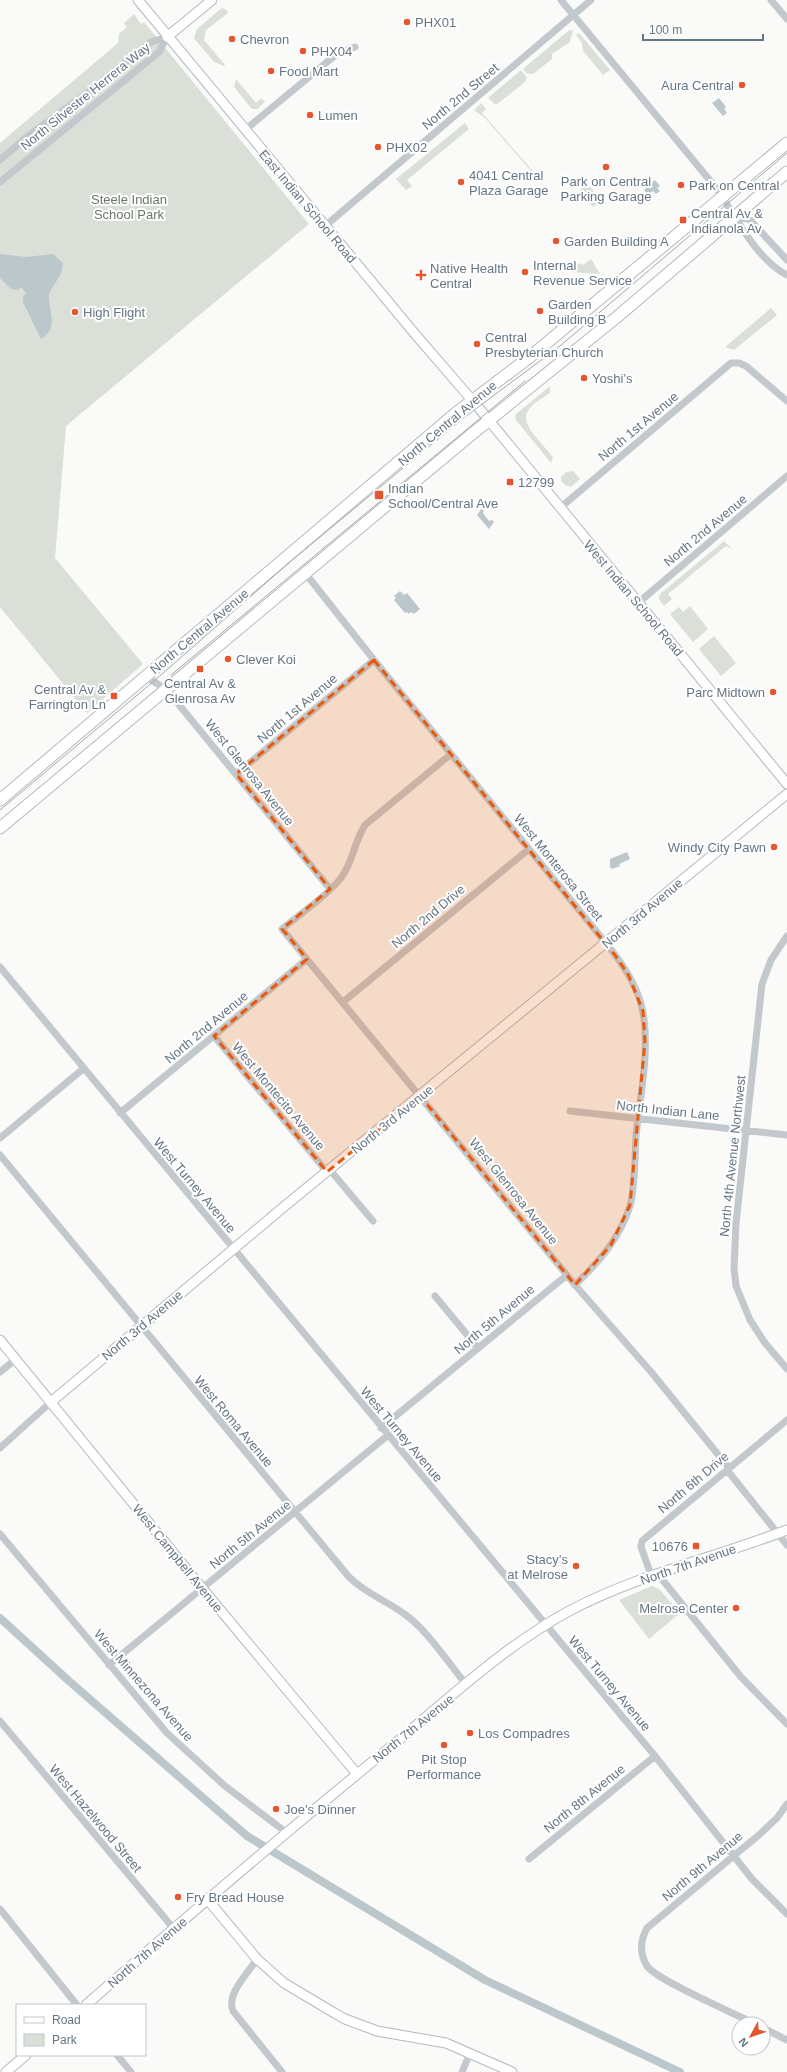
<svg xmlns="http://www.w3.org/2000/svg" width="787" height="2072" viewBox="0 0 787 2072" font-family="Arial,sans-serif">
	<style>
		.green { fill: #dadfd7 }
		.water { fill: #bbc7cb }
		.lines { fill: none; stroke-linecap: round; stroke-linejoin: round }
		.canal { stroke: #bbc7cb; stroke-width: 8 }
		.secondary-casing { stroke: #b3babf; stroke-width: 11 }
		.primary-casing { stroke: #b5babe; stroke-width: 13 }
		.street { stroke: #c3c8cc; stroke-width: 7 }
		.secondary { stroke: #fff; stroke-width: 9 }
		.primary { stroke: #fff; stroke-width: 11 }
		.tram { stroke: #a2aab0; stroke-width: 1 }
		.marked { fill: #e8590c; fill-opacity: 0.2; stroke: #e8590c; stroke-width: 3; stroke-dasharray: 8 5; stroke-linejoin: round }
		.poi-dot { fill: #e4572e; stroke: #fff; stroke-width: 1.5 }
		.labels { text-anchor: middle; stroke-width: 4; stroke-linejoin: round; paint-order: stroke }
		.poi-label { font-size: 13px; fill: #657683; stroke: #fff; text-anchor: start }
		.street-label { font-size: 13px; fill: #657683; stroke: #fff }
		.park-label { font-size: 13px; fill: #687a64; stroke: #fff }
	</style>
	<rect width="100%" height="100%" fill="#fafaf8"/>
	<!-- green -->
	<path class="green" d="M222,8L227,10L228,13L206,30L204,40L225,65L224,66L214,62L194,38L197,29Z
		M134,14L141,24L144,22L309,224L66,426L55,558L143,664L87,713L0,607V143L118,43L119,34L127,27L124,23Z
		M573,30L570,42L552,54V59L533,74L526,73L523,69L568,31Z
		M579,33L610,70L603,75L583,51L582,43L576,35Z
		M521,70L527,78L525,82L496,105L488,98Z
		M236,79L256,103L261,98L265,102L257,109H252L234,87Z
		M481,103L486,109L482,113L538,177H536L485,118L474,110Z
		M465,123L469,129L407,180L412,186L406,190L396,179Z
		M587,183L601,200L593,207L580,190Z
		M591,259L600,274L570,272L580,263L583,265Z
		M771,308L777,315L734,350L725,347Z
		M550,386V393C544,397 535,402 530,408C515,423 546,445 553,458L551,463L516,420L515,415Z
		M573,471L580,479L571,487L565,485L561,481V477L566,472Z
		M724,541L733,550L726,546L668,594L672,599L664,606L659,599L660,594Z
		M690,606L708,629L693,642L670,614L679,607L683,612Z
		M714,636L736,663L721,676L699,649Z
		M652,1586L659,1589L680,1613L649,1639L619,1600Z"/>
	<!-- water -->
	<path class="water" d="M719,98L726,107L724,109L727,113L723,116L712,103Z
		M655,180L660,186L657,188L660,191L656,194L653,191L648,195L644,190Z
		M0,254L26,257L53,254L63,263L61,274L49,293C47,309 61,326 41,339L23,302V296L26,293L21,287L18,290L11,289L0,278Z
		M482,508L484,511L483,513L489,521L492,520L494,522L489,529L477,515Z
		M400,591L404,595L407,593L420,609L414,614L411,612L409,614L407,612L405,613L394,600L396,598L394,596Z
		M627,852L630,859L619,864L620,866L612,869L610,867V859Z"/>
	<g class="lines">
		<!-- canal -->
		<path class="canal" d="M0,1618L69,1681L247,1836L485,1980L680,2072"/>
		<defs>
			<path id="secondary" d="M138,0L415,334L478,407L787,784
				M167,37L212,0
				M0,1340L202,1588L357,1774
				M51,1402L286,1205L787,794
				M208,1900L257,1959L284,1983L331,2011L345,2019L377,2031L446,2043L512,2072
				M86,2005C185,1918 286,1832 388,1749C446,1701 503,1647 569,1611C639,1574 714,1558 787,1530
				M6,2072L26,2055"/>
			<path id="primary" d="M0,800L456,413L531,356L787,143
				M0,828L472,434L617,317L787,172"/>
		</defs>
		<!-- secondary casing -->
		<use href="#secondary" class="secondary-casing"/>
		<!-- primary casing -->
		<use href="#primary" class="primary-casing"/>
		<!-- street -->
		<path class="street" d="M561,0L717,189C736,217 756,259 787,275
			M771,0L787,19
			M245,130L338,53L355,47
			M0,160L29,135L91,90L151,42L167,37
			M0,182L159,52L167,37
			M736,216L750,220L787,260
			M325,226L591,0
			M560,508L731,363H739L746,366L787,401
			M306,574L374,660L606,943C622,963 638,986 643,1012C650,1052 640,1096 636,1136C635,1155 635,1190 630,1206C620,1238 599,1262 575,1285
			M638,603L787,476
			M146,677L166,689L330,889
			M451,754L365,825C354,842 353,862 341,878C328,895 299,915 282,929L575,1285L652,1373L729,1468
			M236,774L374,660
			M787,936L771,960L762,984L736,1223L734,1268L736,1286L750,1320L765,1343L787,1369
			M0,967L655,1756L752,1879L787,1914
			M343,1002L529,849
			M214,1036L327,1172
			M570,1111L787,1135
			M120,1113L307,959
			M0,1138L83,1069
			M0,1155L349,1577C365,1593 385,1600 403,1613C427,1629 447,1662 466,1684
			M330,1170L373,1221
			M435,1296L478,1348
			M0,1372L16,1359
			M381,1428L567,1275
			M0,1448L51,1402
			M727,1470L787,1545
			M0,1534L167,1733L225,1786L287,1833
			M657,1573L741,1677L787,1724
			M651,1575L641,1547L642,1541L787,1420
			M109,1665L387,1436
			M0,1721L174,1929
			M529,1859L655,1756
			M0,1909L77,2005
			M257,1959C248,1973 226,1994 233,2011L282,2072
			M755,2024C736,2014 656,1980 647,1966C639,1953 640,1941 647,1928L760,1834L777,1818L787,1804
			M763,2028L787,2040
			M117,2055L131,2072
			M462,2072L470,2053"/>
		<!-- secondary -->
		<use href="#secondary" class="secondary"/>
		<!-- primary -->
		<use href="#primary" class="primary"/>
		<!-- tram -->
		<path class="tram" d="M171,675L525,381
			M0,810L154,681L291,561L461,420L560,346L787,153"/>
	</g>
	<!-- marked area -->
	<path class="marked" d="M374,660L615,955L628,974L643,1011L645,1041L630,1205L611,1245L575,1285L420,1096L327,1172L214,1036L307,959L282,929L330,889L236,774Z"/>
	<!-- markers -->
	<g class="poi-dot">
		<circle cx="407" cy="22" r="4"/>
		<circle cx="232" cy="39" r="4"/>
		<circle cx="303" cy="51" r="4"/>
		<circle cx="271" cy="71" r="4"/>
		<circle cx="742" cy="85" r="4"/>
		<circle cx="310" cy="115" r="4"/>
		<circle cx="378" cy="147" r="4"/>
		<circle cx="606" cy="167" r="4"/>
		<circle cx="461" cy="182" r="4"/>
		<circle cx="681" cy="185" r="4"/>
		<rect x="679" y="216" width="8" height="8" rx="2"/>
		<circle cx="556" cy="241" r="4"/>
		<circle cx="525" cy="272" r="4"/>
		<path d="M419 269h4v4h4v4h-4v4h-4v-4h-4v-4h4z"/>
		<circle cx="540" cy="311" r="4"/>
		<circle cx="75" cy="312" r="4"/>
		<circle cx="477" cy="344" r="4"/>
		<circle cx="584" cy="378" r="4"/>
		<rect x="506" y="478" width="8" height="8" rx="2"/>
		<rect x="374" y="490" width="10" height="10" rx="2"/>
		<circle cx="228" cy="659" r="4"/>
		<rect x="196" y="665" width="8" height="8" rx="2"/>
		<circle cx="773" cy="692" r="4"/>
		<rect x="110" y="692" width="8" height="8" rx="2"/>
		<circle cx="774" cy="847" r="4"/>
		<rect x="692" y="1542" width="8" height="8" rx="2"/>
		<circle cx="576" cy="1566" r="4"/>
		<circle cx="736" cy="1608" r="4"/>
		<circle cx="470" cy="1733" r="4"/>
		<circle cx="444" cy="1745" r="4"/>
		<circle cx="276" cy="1809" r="4"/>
		<circle cx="178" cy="1897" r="4"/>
	</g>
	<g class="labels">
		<!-- poi labels -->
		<g class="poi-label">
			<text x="415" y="27">PHX01</text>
			<text x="240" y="44">Chevron</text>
			<text x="311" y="56">PHX04</text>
			<text x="279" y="76">Food Mart</text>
			<text x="734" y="90" text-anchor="end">Aura Central</text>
			<text x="318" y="120">Lumen</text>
			<text x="386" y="152">PHX02</text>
			<text x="469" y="180">4041 Central<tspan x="469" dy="15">Plaza Garage</tspan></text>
			<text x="606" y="186" text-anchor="middle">Park on Central<tspan x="606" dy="15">Parking Garage</tspan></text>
			<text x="689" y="190">Park on Central</text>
			<text x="691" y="218">Central Av &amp;<tspan x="691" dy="15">Indianola Av</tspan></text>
			<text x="564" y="246">Garden Building A</text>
			<text x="533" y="270">Internal<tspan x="533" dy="15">Revenue Service</tspan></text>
			<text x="430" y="273">Native Health<tspan x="430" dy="15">Central</tspan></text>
			<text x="548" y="309">Garden<tspan x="548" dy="15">Building B</tspan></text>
			<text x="83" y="317">High Flight</text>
			<text x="485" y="342">Central<tspan x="485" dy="15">Presbyterian Church</tspan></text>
			<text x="592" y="383">Yoshi’s</text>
			<text x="518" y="487">12799</text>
			<text x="388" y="493">Indian<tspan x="388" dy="15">School/Central Ave</tspan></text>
			<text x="236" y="664">Clever Koi</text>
			<text x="200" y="688" text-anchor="middle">Central Av &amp;<tspan x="200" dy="15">Glenrosa Av</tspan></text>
			<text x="106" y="694" text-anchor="end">Central Av &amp;<tspan x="106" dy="15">Farrington Ln</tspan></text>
			<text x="765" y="697" text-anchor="end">Parc Midtown</text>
			<text x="766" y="852" text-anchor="end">Windy City Pawn</text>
			<text x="688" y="1551" text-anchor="end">10676</text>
			<text x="568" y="1564" text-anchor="end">Stacy’s<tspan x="568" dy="15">at Melrose</tspan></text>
			<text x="728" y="1613" text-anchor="end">Melrose Center</text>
			<text x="478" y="1738">Los Compadres</text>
			<text x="444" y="1764" text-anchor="middle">Pit Stop<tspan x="444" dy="15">Performance</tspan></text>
			<text x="284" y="1814">Joe's Dinner</text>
			<text x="186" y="1902">Fry Bread House</text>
		</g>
		<!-- street labels -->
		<g class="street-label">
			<text transform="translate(85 96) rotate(-39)" y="5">North Silvestre Herrera Way</text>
			<text transform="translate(460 96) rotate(-40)" y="5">North 2nd Street</text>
			<text transform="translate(308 206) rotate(50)" y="5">East Indian School Road</text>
			<text transform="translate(447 423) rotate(-40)" y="5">North Central Avenue</text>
			<text transform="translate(638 426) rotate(-40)" y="5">North 1st Avenue</text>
			<text transform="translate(705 530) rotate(-40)" y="5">North 2nd Avenue</text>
			<text transform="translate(634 598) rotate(50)" y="5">West Indian School Road</text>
			<text transform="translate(199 631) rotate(-40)" y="5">North Central Avenue</text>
			<text transform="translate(297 708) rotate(-40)" y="5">North 1st Avenue</text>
			<text transform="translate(250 772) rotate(51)" y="5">West Glenrosa Avenue</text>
			<text transform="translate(559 867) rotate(51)" y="5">West Monterosa Street</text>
			<text transform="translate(642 913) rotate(-40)" y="5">North 3rd Avenue</text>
			<text transform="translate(428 916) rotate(-40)" y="5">North 2nd Drive</text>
			<text transform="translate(206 1027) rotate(-40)" y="5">North 2nd Avenue</text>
			<text transform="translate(279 1096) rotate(50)" y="5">West Montecito Avenue</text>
			<text transform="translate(668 1110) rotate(6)" y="5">North Indian Lane</text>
			<text transform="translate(392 1119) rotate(-39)" y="5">North 3rd Avenue</text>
			<text transform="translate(732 1156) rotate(-84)" y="5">North 4th Avenue Northwest</text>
			<text transform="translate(195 1185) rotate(50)" y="5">West Turney Avenue</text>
			<text transform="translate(514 1191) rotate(51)" y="5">West Glenrosa Avenue</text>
			<text transform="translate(494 1319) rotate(-40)" y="5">North 5th Avenue</text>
			<text transform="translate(142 1325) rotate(-40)" y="5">North 3rd Avenue</text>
			<text transform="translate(234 1421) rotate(50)" y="5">West Roma Avenue</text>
			<text transform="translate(402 1434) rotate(50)" y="5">West Turney Avenue</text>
			<text transform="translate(693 1482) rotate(-40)" y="5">North 6th Drive</text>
			<text transform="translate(250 1534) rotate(-39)" y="5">North 5th Avenue</text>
			<text transform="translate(178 1558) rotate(51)" y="5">West Campbell Avenue</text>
			<text transform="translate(688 1564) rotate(-19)" y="5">North 7th Avenue</text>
			<text transform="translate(610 1683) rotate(50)" y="5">West Turney Avenue</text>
			<text transform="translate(144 1685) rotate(49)" y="5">West Minnezona Avenue</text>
			<text transform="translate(413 1728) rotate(-39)" y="5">North 7th Avenue</text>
			<text transform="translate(584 1798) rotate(-39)" y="5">North 8th Avenue</text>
			<text transform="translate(96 1818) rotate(50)" y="5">West Hazelwood Street</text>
			<text transform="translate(702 1866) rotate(-40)" y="5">North 9th Avenue</text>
			<text transform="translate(147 1952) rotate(-41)" y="5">North 7th Avenue</text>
		</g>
		<!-- park labels -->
		<g class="park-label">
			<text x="129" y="204">Steele Indian<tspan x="129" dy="15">School Park</tspan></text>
		</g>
	</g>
	<!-- legend -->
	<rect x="16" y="2004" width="130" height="52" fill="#ffffff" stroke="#c1c8cd"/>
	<rect x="24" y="2017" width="20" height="6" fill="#ffffff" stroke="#c1c8cd"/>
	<text x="52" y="2024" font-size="12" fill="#657683">Road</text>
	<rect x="24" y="2034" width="20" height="12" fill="#dadfd7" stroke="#c1c8cd"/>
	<text x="52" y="2044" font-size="12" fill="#657683">Park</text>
	<!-- north arrow -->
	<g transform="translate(751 2036) rotate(230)"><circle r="19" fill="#ffffff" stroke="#c1c8cd"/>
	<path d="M0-3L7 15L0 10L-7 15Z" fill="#e4572e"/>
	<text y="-6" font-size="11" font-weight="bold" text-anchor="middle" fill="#657683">N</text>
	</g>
	<!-- scale -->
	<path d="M643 34v6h120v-6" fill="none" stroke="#657683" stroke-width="2"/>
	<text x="649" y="34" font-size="12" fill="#657683" stroke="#ffffff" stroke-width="3" paint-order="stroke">100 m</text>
</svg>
